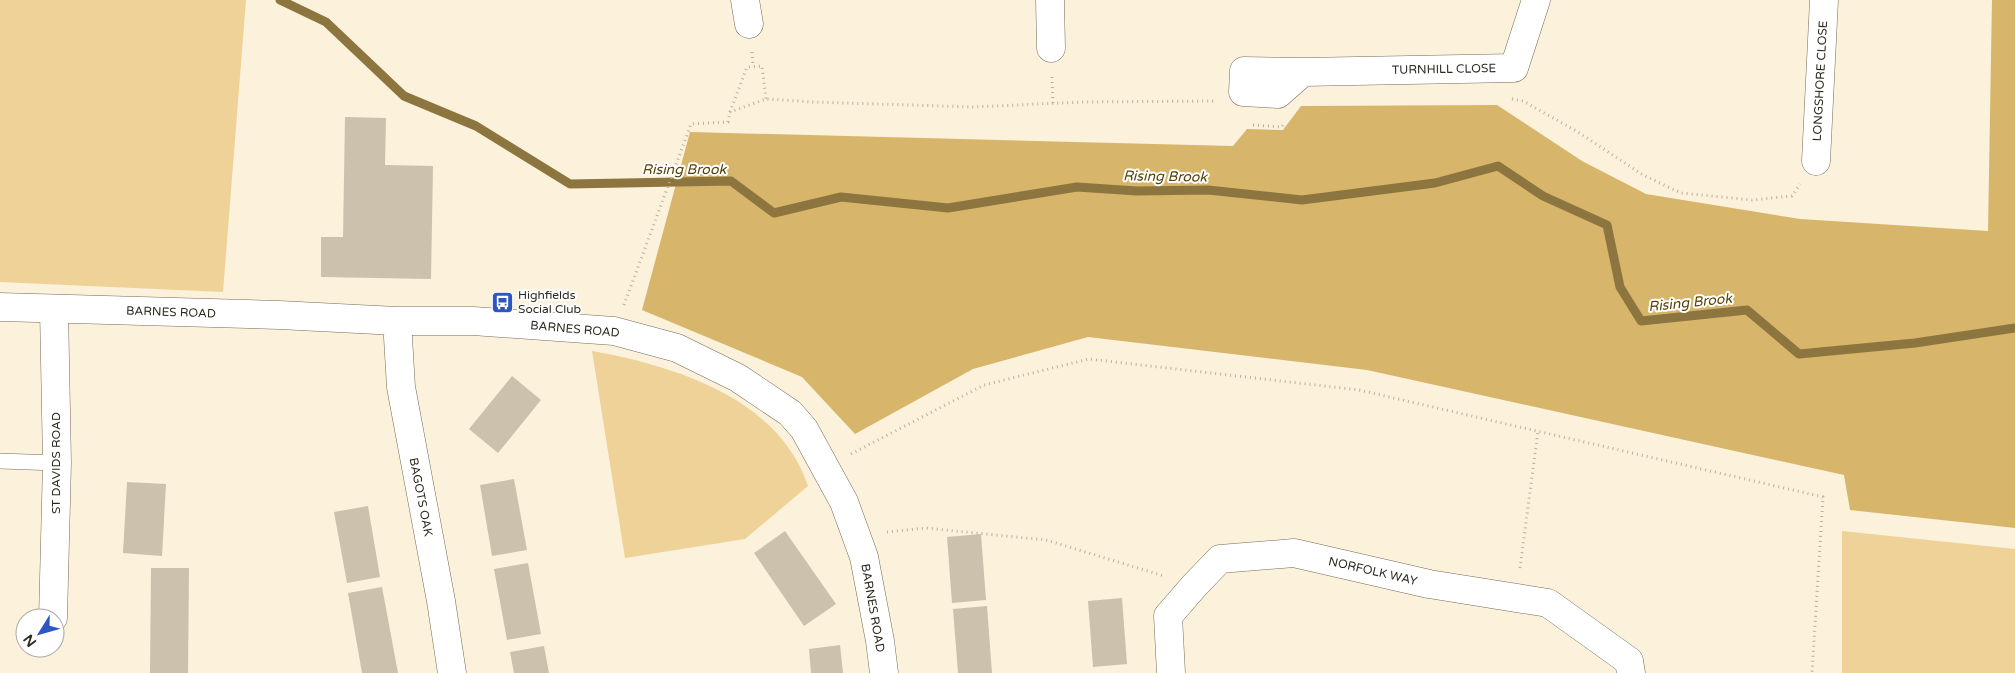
<svg xmlns="http://www.w3.org/2000/svg" width="2015" height="673" viewBox="0 0 2015 673" font-family="'Varela Round',sans-serif">
	<style>
		.green { fill: #eed298 }
		.forest { fill: #d7b56b }
		.lines { fill: none; stroke-linecap: round; stroke-linejoin: round }
		.stream { stroke: #8d753f; stroke-width: 9 }
		.building { fill: #ccc1ac }
		.lane-casing { stroke: #756c58; stroke-width: 16 }
		.street-casing { stroke: #756c58; stroke-width: 29 }
		.path { stroke: #b9b19f; stroke-width: 3; stroke-dasharray: 1 4; stroke-linecap: butt }
		.lane { stroke: #fff; stroke-width: 15 }
		.street { stroke: #fff; stroke-width: 28 }
		.labels { text-anchor: middle; stroke-width: 4; stroke-linejoin: round; paint-order: stroke }
		.street-label { font-size: 12px; fill: #2c2920; stroke: #fff }
		.poi-label { font-size: 12px; fill: #2c2920; stroke: #fff; text-anchor: start }
		.water-label { font-size: 14px; font-style: italic; fill: #584102; stroke: #fff }
	</style>
	<rect width="100%" height="100%" fill="#fcf1db"/>
	<!-- green -->
	<path class="green" d="M0,0H246L223,292L0,282Z
		M592,351C675,366 779,398 808,486L745,539L625,558Z
		M1842,531L2015,549V673H1842Z"/>
	<!-- forest -->
	<path class="forest" d="M1992,0H2015V528L1850,510L1844,475L1367,370L1088,337L973,369L855,434L802,377L642,310L690,132L1233,146L1247,129L1283,130L1301,106L1497,105L1582,161L1646,194L1800,219L1988,231Z"/>
	<g class="lines">
		<!-- stream -->
		<path class="stream" d="M280,0L326,22L404,96L476,126L570,184L731,181L774,213L841,197L948,208L1077,187L1137,191L1208,190L1302,200L1435,183L1498,166L1543,196L1607,225L1620,287L1641,321L1747,310L1799,354L1915,343L2015,328"/>
	</g>
	<!-- building -->
	<path class="building" d="M345,117L386,118L385,165L433,166L431,279L321,277V237H343Z
		M512,376L541,400L498,453L469,429Z
		M514,479L527,550L492,556L480,485Z
		M127,482L166,484L162,556L123,553Z
		M368,506L380,577L347,583L334,512Z
		M785,531L836,604L804,626L754,553Z
		M981,534L986,600L952,603L947,537Z
		M528,563L541,634L507,640L494,569Z
		M151,568H189L188,673H150Z
		M382,587L398,673H362L348,593Z
		M1122,598L1127,664L1093,667L1088,601Z
		M987,606L992,673H958L953,609Z
		M840,645L843,673H811L809,649Z
		M544,646L549,673H514L510,652Z"/>
	<g class="lines">
		<defs>
			<path id="lane" d="M0,461L57,463"/>
			<path id="street" d="M745,0L749,24
				M1050,0L1051,48
				M1303,72L1278,94L1243,92L1244,71L1303,72L1514,68L1536,0
				M1816,161L1824,0
				M0,307L279,315L397,321H473L614,331L677,348L738,378L790,413L804,429L844,502L864,557L880,641L884,673
				M397,321L401,387L441,601L452,673
				M53,618L57,463L54,309
				M1171,673L1168,616L1194,586L1220,559L1294,553L1429,584L1548,603L1629,661L1631,673"/>
		</defs>
		<!-- lane casing -->
		<use href="#lane" class="lane-casing"/>
		<!-- street casing -->
		<use href="#street" class="street-casing"/>
		<!-- path -->
		<path class="path" d="M752,52L753,66
			M1052,77L1053,103
			M1512,99L1523,101L1578,132L1643,175L1681,193L1752,200L1792,196L1800,184
			M730,112L747,67L762,66L766,99
			M1253,125L1282,127L1284,123
			M624,305L691,124L728,122L730,112L766,99L813,102L974,107L1082,102L1216,101
			M851,454L984,385L1089,359L1359,390L1823,497L1812,673
			M887,532L926,528L1046,540L1164,576
			M1520,568L1538,431"/>
		<!-- lane -->
		<use href="#lane" class="lane"/>
		<!-- street -->
		<use href="#street" class="street"/>
	</g>
	<!-- icons -->
	<defs>
		<symbol id="bus-square" viewBox="-11 -11 22 22"><rect x="-9" y="-9" width="18" height="18" rx="4" fill="#2d55c4" stroke="#fff"/><path d="M-5-6H5V4H4V6H2V4H-2V6H-4V4H-5ZM-3.5-4V0h7V-4ZM-3.5 1.2v1.5H-2V1.2ZM2 1.2v1.5H3.5V1.2Z" fill="#fff"/></symbol>
	</defs>
	<g fill-rule="evenodd">
		<use href="#bus-square" x="490" y="290" width="25" height="25"/>
	</g>
	<g class="labels">
		<!-- street labels -->
		<g class="street-label">
			<text transform="translate(1444 69) rotate(-1)" y="4">TURNHILL CLOSE</text>
			<text transform="translate(1820 81) rotate(-87)" y="4">LONGSHORE CLOSE</text>
			<text transform="translate(171 312) rotate(2)" y="4">BARNES ROAD</text>
			<text transform="translate(575 329) rotate(5)" y="4">BARNES ROAD</text>
			<text transform="translate(56 463) rotate(-90)" y="4">ST DAVIDS ROAD</text>
			<text transform="translate(421 497) rotate(79)" y="4">BAGOTS OAK</text>
			<text transform="translate(1373 571) rotate(13)" y="4">NORFOLK WAY</text>
			<text transform="translate(873 608) rotate(80)" y="4">BARNES ROAD</text>
		</g>
		<!-- poi labels -->
		<g class="poi-label">
			<text x="518" y="299">Highfields<tspan x="518" dy="14">Social Club</tspan></text>
		</g>
		<!-- water labels -->
		<g class="water-label">
			<text x="684" y="174">Rising Brook</text>
			<text transform="translate(1165 176) rotate(1)" y="5">Rising Brook</text>
			<text transform="translate(1690 302) rotate(-6)" y="5">Rising Brook</text>
		</g>
	</g>
	<!-- north arrow -->
	<g transform="translate(40 633) rotate(233)"><circle r="24" fill="#ffffff" stroke="#aba9a6"/>
	<path d="M0-4L9 19L0 12L-9 19Z" fill="#2d55c4"/>
	<text y="-8" font-size="14" font-weight="bold" text-anchor="middle" fill="#2c2920">N</text>
	</g>
</svg>
